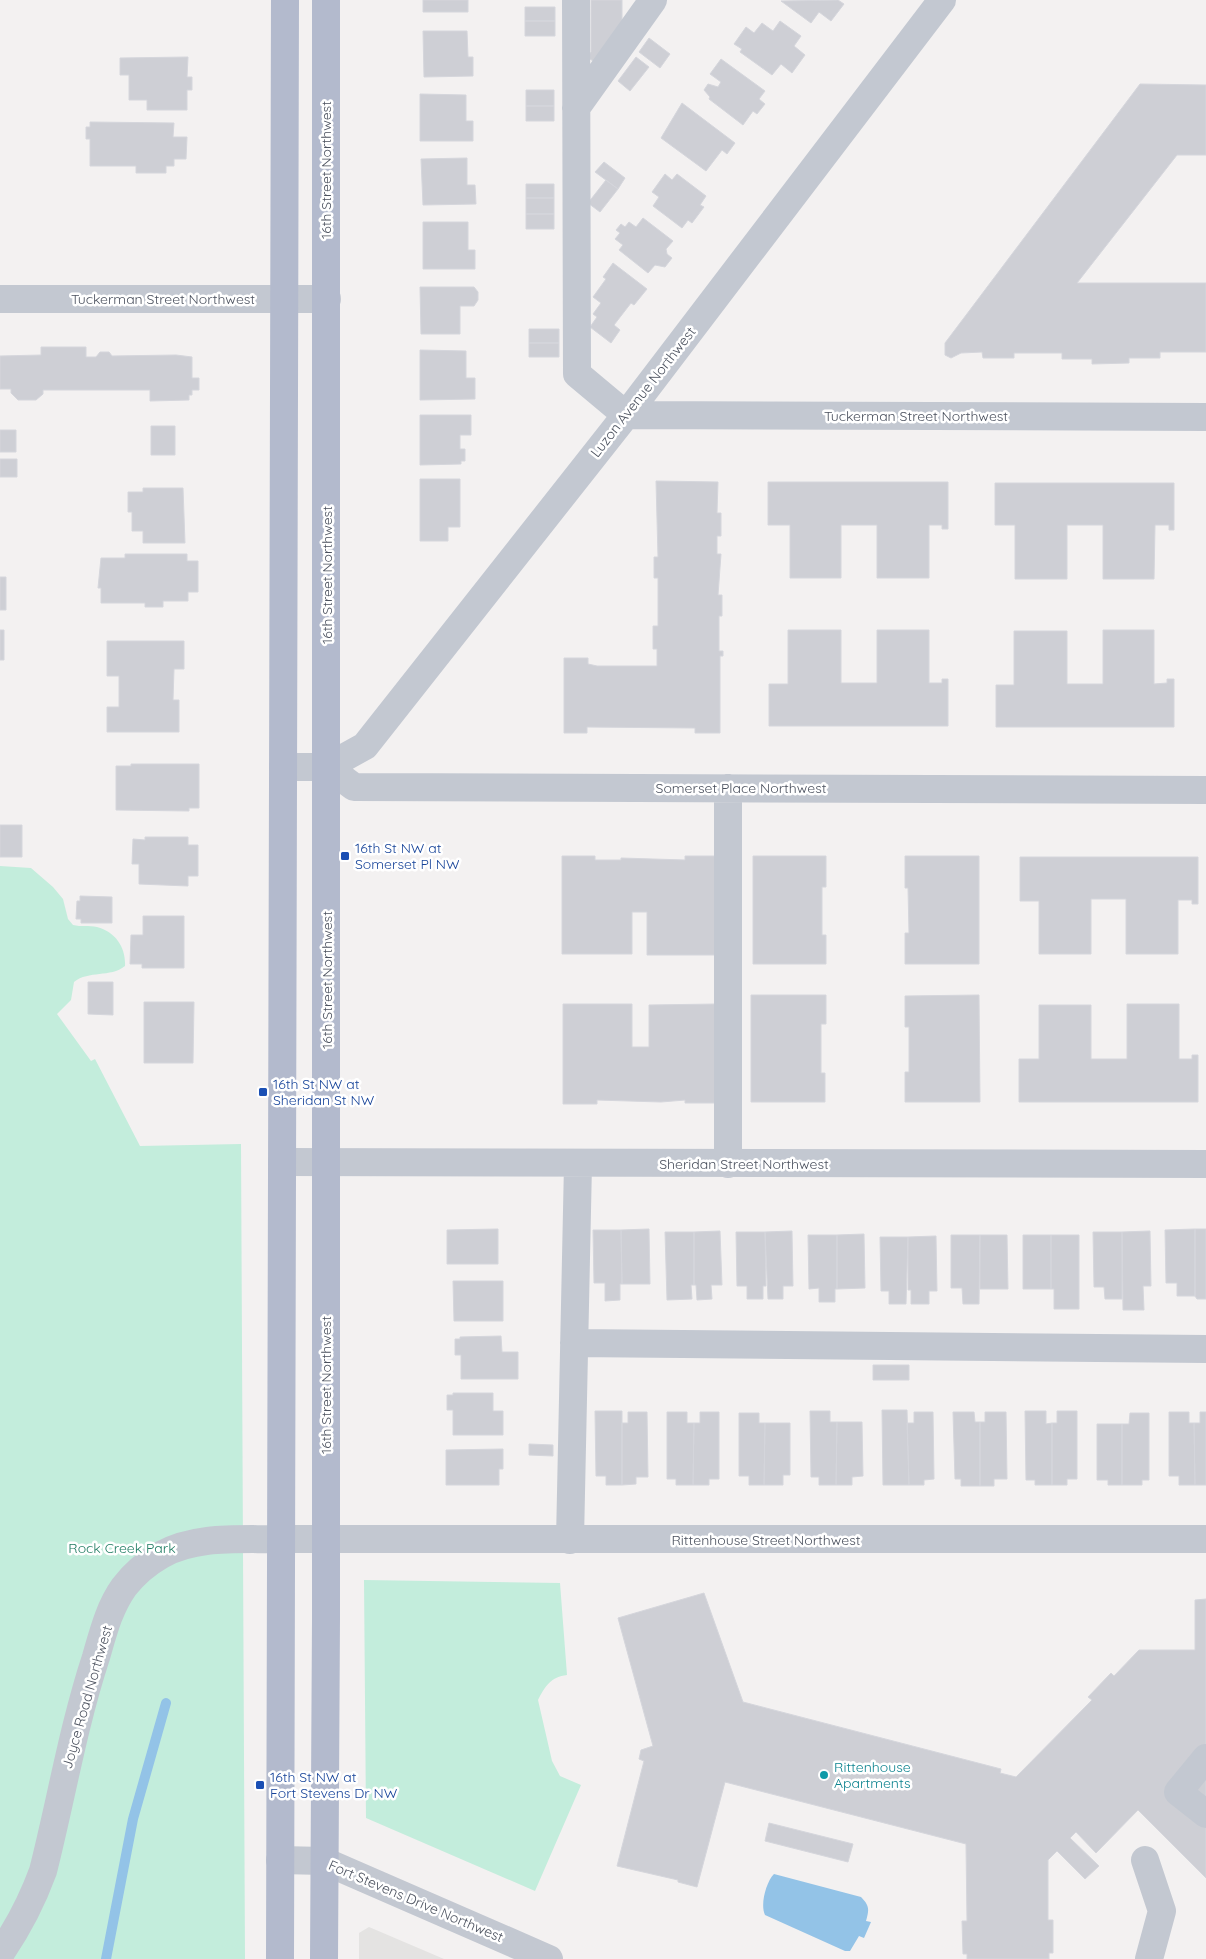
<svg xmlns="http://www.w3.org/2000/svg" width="1206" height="1959" viewBox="0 0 1206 1959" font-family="Quicksand,sans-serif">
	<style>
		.education { fill: #e4e3e2 }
		.green { fill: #c3eddc }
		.water { fill: #93c3e7 }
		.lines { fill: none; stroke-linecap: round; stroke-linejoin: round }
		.stream { stroke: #93c3e7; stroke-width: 10 }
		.building { fill: #cecfd5; stroke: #d5d6dc }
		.minor { stroke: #c3c8d1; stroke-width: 28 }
		.major { stroke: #b3bacd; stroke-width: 28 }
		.transit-dot { fill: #1a4fb4; stroke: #fff; stroke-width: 2 }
		.culture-dot { fill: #0f9aa8; stroke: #fff; stroke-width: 2 }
		.labels { text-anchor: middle; stroke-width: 5; stroke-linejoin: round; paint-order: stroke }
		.street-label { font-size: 14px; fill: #4a505d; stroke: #fff }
		.transit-label { font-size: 14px; fill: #164399; stroke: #fff; text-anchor: start }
		.park-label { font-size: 14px; fill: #1e7b61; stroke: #fff }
		.culture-label { font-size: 14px; fill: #0d838f; stroke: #fff; text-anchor: start }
	</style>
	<rect width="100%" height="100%" fill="#f3f1f1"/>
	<!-- education -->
	<path class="education" d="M369,1927L444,1959H359V1933Z"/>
	<!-- green -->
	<path class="green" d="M0,866L31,868L53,887L63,899L68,919L73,925C81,927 89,925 97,927C116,932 126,948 125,966C110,978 89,970 74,982L71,1000L57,1014L91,1061L95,1059L140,1146L241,1144L245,1959H0Z
		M364,1580L560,1583L567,1675C551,1677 545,1686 538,1700L552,1761L560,1776L581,1785L535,1891L366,1818Z"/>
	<!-- water -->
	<path class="water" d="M774,1874L861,1897C870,1906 869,1910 866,1921L871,1922L864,1938L859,1936L850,1951H845L765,1915C760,1905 766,1882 774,1874Z"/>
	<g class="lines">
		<!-- stream -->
		<path class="stream" d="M106,1959L133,1819L166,1703"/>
	</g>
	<!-- building -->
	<path class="building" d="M423,0H468V12H423Z
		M591,0H622V39L602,67L587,57L591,52Z
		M838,0L844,4L831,21L819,12L811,23L781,1Z
		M525,7H555V21H525Z
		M525,21H555V36H525Z
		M780,21L801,36L794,46L805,55L792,73L781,64L772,75L740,52L742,49L734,44L746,27L754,33L762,23L773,31Z
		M423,31H467L468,57H473V76L424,77Z
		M649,38L670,54L660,68L639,52Z
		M188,57L187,77H192V90H187V110H147V100H129V75H120V58Z
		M636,57L649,67L630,91L618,81Z
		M721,59L765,91L759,99L765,104L757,114L753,111L743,125L709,99L710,97L704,90L708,84L718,87L721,82L710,74Z
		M1140,84L1206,85V155H1177L1077,283H1206V352H1160V358H1129V363L1092,364V359H1062V353H1014V358H983L982,352L961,353L951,358L945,355V343Z
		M526,90H554V106H526Z
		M420,94L466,95V121H473V141H420Z
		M682,103L735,143L727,154L722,150L706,171L661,138Z
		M526,106H554V121H526Z
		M90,122L174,123L173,137H187L186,159H174V166H166V173H136V166H90V139H86V127H90Z
		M467,158V185H475L476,204L423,205L421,159Z
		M604,162L625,178L618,189L595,172Z
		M665,174L672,180L677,174L706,196L700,205L704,207L692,223L688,220L682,228L653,206L659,197L652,192Z
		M606,180L618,189L600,212L588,203Z
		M526,184H554V198H526Z
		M526,198H554V214H526Z
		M526,214H554V229H526Z
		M643,218L673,241L666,249L667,254L672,258L665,267L655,265L648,273L619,250L623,245L615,239L620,233L616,230L621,224L625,227L629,222L636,227Z
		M423,222H468V250H475V269H423Z
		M613,263L647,289L634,305L631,303L614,325L620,330L611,343L590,327L597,317L593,314L601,303L593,297L606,279L603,277Z
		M420,287H474L478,292V300L474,306H460V334H421Z
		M529,329H559V343H529Z
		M529,343H559V357H529Z
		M41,347H86V357H96L100,352H109L112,356L176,355L192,357V378H199V390H192V395H189V400L150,401V390H43V394L36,400H18L11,393V389H0V356L41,355Z
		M420,350L466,351V378H475V399L420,400Z
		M420,415H471V435H460V449H465V461H461V464L420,465Z
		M151,426H175V455H151Z
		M0,430H16V452H0Z
		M0,459H17V477H0Z
		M420,479H460V527H448V541H420Z
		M656,481L718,482L717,513H721V536H717V554H721L718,595H722V616H719V651H723V656H720V733H695V728L587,727V733H564V658H588V664L597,666H657V649H653V626H658V578H654V557H658Z
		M768,482H948V529H942V525H929V578H877V525H841V578H790V525H768Z
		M995,483H1174V530H1169V525H1155L1154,579H1103V525H1067V579H1015V525H995Z
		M143,488H183L185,543H143V531H132V512H128V492H143Z
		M125,554H187V561H198V592H188V601H163V607H145V603H101V588H98L101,558H125Z
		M0,577H6V610H0Z
		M0,630H4V660H0Z
		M788,630H841V683H877V630H929V683H942V679H948V726H769V684H788Z
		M1103,630H1154V684L1167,683V679H1174V727H996V685H1014V631H1067V684H1103Z
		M107,641H184V669H174L173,700H179V732H107V707H119V676H107Z
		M131,764H199V808H189V811L116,810V766H131Z
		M0,825H22V857H0Z
		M145,837H188V845H198V876H188V886L139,884V864H132L133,839L145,840Z
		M562,856H595V860H621V858L685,860V856H717L716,955H647V912H632V954H562Z
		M753,856H826V887H822V935H826V964H753Z
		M905,856H979V964H905V933H909L908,888H905Z
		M1020,857H1198V904H1192V900H1178V954H1126V899H1091V954H1039V901H1020Z
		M80,896L112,897V923H81V919H76L77,901H80Z
		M143,916H184V968H142V964H130L131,935H143Z
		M88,982H113V1015L88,1014Z
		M751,995H826V1024H821V1073H825V1102H751Z
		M979,995L980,1102H905V1072H909V1027H905V996Z
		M144,1002H194L193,1063H144Z
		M563,1004H632V1047H649V1005L717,1004V1103H685V1100L661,1102L597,1100V1104H563Z
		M1127,1004H1179V1059H1192V1055H1198V1102H1019V1059H1039V1005H1091V1059H1127Z
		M498,1229V1264H447V1230Z
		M649,1229L650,1284H622L621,1230Z
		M1195,1229V1296H1177V1283H1166L1165,1230Z
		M1195,1229H1206V1299H1197L1195,1296Z
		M593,1230H621L622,1284H620V1300L605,1301V1283H594Z
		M720,1231L722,1285H711L712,1299L697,1300L696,1285H694V1232Z
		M792,1231L793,1286H783V1299H768L765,1232Z
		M1150,1231L1151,1286H1143L1144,1310H1123L1122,1232Z
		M665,1232H694V1285H691L692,1299L667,1300Z
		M736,1232H765L766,1286H763V1299H747V1286H737Z
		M1093,1232H1122V1299H1105L1104,1287H1094Z
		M864,1234L865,1288L837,1289V1235Z
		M808,1235H837V1289H835V1302H819V1288L809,1289Z
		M951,1235H980L979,1304H963L962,1288H951Z
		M980,1235H1007L1008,1289H980Z
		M1023,1235H1051V1289H1023Z
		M1051,1235H1079V1309H1054V1289H1051Z
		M936,1236L937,1291H929V1304H911V1290H908V1237Z
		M880,1237H908L906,1304H889V1291H881Z
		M453,1281H503V1321H454Z
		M501,1336L502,1352H518V1379H461V1355H455V1339H460V1337Z
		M873,1365H909V1380H873Z
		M453,1393H493V1411H503V1435H453V1410H447V1395H453Z
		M882,1410H907L909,1485H883Z
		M595,1411H622V1485H606V1476H596Z
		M810,1411H830V1422H837L836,1485H819V1477H811Z
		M1025,1411H1046V1424L1052,1423V1485H1035V1480H1026Z
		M1057,1411H1077V1479H1067V1485H1052V1423H1057Z
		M628,1412H647L648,1477H636V1484L622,1485V1423H628Z
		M667,1412H687V1423H694L693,1485H676V1479H667Z
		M700,1412H719V1479H709V1485H693L694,1423H700Z
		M914,1412H933L934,1479L924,1480V1485H909L907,1423H914Z
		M953,1412H974L975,1422H980V1486H961V1479H955Z
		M985,1412H1006L1007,1479H994V1486H980V1422H985Z
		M1169,1412H1189V1423H1194L1195,1485H1179V1476H1169Z
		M1200,1412H1206V1485H1195L1194,1423H1200Z
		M739,1413H759V1423H765L764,1485H749V1476H739Z
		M1130,1413H1149V1480H1142V1485H1122V1424H1129Z
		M837,1422H862L863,1476L852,1477V1485H836Z
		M765,1423H790V1475H783V1485H764Z
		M1097,1424H1122V1485H1108V1480H1097Z
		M529,1444L553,1445V1456L529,1455Z
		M503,1449V1469H499V1485H446V1450Z
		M704,1593L743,1702L1001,1769L1000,1773L1016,1777L1092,1700L1088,1697L1111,1673L1114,1676L1139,1650H1195V1600L1206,1599V1878L1138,1810L1096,1853L1076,1832L1070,1838L1099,1866L1085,1879L1057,1851L1048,1860V1920H1053V1953H1049V1959H967V1954H963L962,1921H967L966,1844L725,1782L697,1887L678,1882V1880L617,1866L644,1761L639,1759L641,1750L653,1746L618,1618Z
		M769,1823L853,1844L848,1862L765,1841Z"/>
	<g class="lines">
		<!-- minor -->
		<path class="minor" d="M576,0L577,374L626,415L1206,417
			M576,108L653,0
			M0,299H327
			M283,767H327L354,787L1206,790
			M327,767L365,746L626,415L942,0
			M282,1162L1206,1164
			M728,1164V788
			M574,1343L1206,1349
			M570,1540L578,1164
			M1206,1758L1178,1792L1206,1814
			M280,1860L324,1861L549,1959
			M1145,1860L1162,1911L1149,1959
			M0,1954C18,1928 32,1901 43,1871C61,1800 73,1727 96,1657C103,1633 109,1608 124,1587C134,1574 147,1563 161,1555C197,1535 241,1540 281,1539H1206"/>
		<!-- major -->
		<path class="major" d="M280,1959L285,0
			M324,1959L326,1618V0"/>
	</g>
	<!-- markers -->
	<g class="transit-dot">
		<rect x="340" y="851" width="10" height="10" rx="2.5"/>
		<rect x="258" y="1087" width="10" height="10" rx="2.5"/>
		<rect x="255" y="1780" width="10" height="10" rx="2.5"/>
	</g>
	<circle class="culture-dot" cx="824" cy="1775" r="5"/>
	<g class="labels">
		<!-- street labels -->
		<g class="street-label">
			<text transform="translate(326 170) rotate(-90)" y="5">16th Street Northwest</text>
			<text x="163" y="304">Tuckerman Street Northwest</text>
			<text transform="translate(643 392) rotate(-52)" y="5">Luzon Avenue Northwest</text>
			<text x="916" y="421">Tuckerman Street Northwest</text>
			<text transform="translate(327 575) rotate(-90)" y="5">16th Street Northwest</text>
			<text x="741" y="793">Somerset Place Northwest</text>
			<text transform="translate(327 980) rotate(-90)" y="5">16th Street Northwest</text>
			<text x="744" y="1169">Sheridan Street Northwest</text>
			<text transform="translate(326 1385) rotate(-90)" y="5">16th Street Northwest</text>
			<text x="766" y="1545">Rittenhouse Street Northwest</text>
			<text transform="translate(87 1697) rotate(-74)" y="5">Joyce Road Northwest</text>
			<text transform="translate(416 1901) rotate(23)" y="5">Fort Stevens Drive Northwest</text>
		</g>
		<!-- transit labels -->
		<g class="transit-label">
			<text x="355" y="853">16th St NW at<tspan x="355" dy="16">Somerset Pl NW</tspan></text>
			<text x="273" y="1089">16th St NW at<tspan x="273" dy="16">Sheridan St NW</tspan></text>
			<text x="270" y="1782">16th St NW at<tspan x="270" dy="16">Fort Stevens Dr NW</tspan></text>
		</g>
		<!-- park labels -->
		<g class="park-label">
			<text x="122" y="1553">Rock Creek Park</text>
		</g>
		<!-- culture labels -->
		<g class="culture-label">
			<text x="834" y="1772">Rittenhouse<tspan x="834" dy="16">Apartments</tspan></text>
		</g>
	</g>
</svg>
